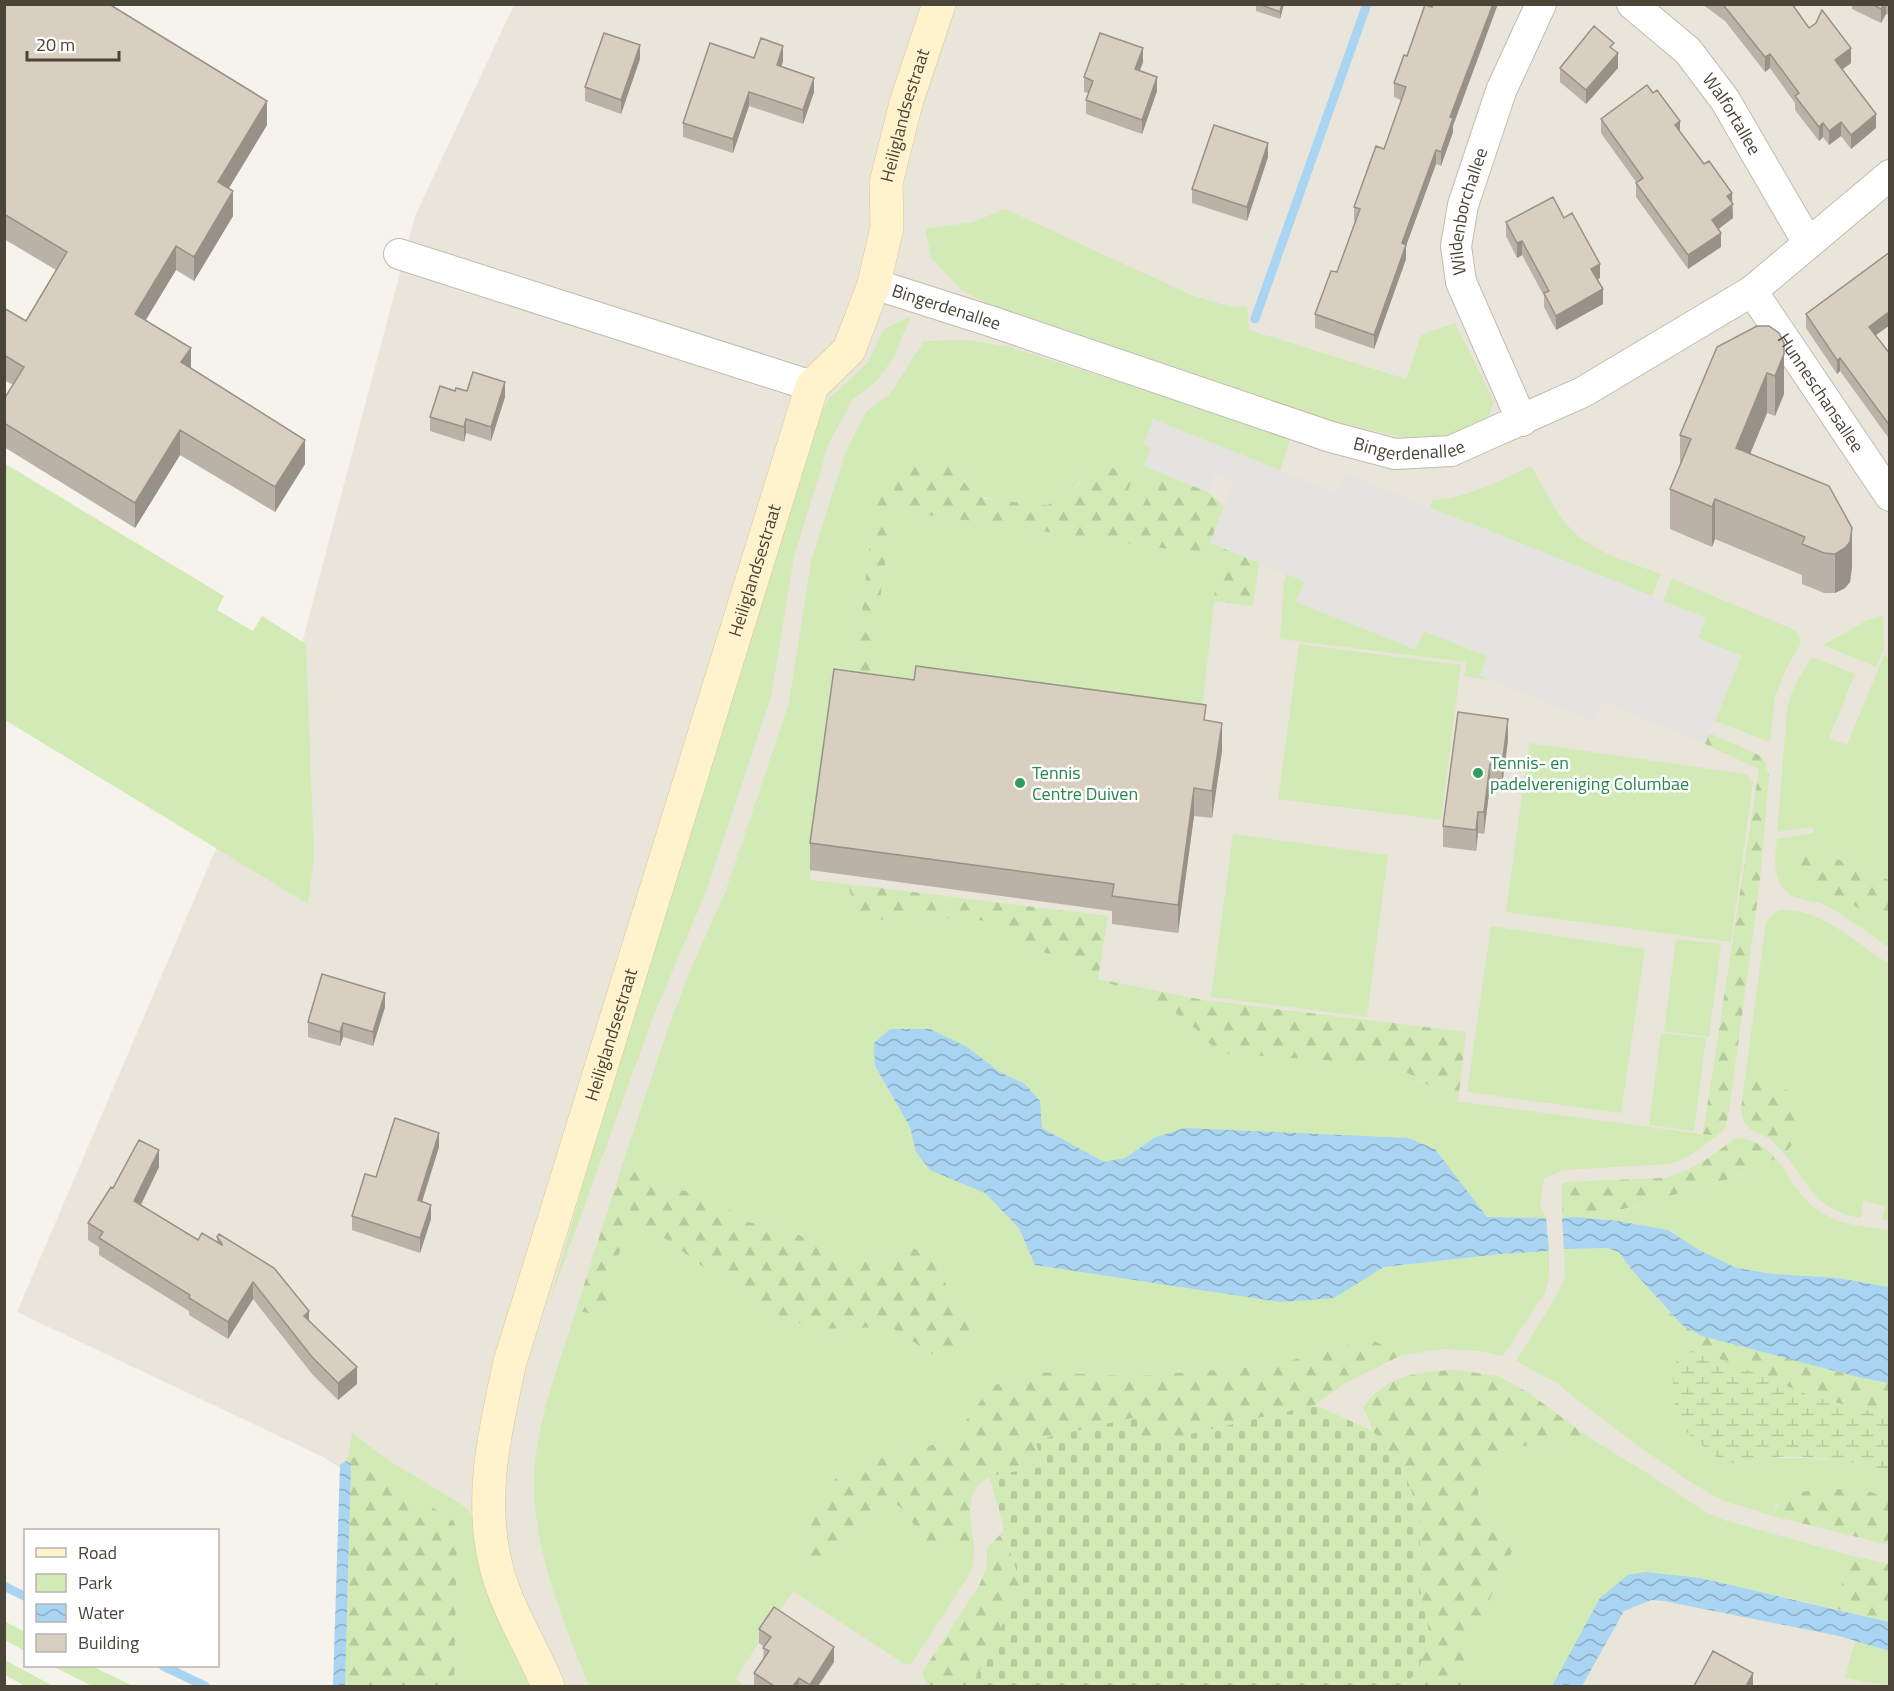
<svg xmlns="http://www.w3.org/2000/svg" width="1894" height="1691" viewBox="0 0 1894 1691" font-family="'Titillium Web',sans-serif">
	<style>
		.residential { fill: #eae5da }
		.green { fill: #d2eab5 }
		.forest { fill: url(#forest-firs) }
		.wetland { fill: url(#wetland-marsh) }
		.cemetery { fill: url(#cemetery-stones) }
		.parking { fill: #e5e3e0 }
		.water { fill: url(#water-waves) }
		.lines { fill: none; stroke-linecap: round; stroke-linejoin: round }
		.stream { stroke: #a9d4f2; stroke-width: 9 }
		.street-casing { stroke: #c2bbae; stroke-width: 32 }
		.secondary-casing { stroke: #d6c79b; stroke-width: 34 }
		.street { stroke: #fff; stroke-width: 30 }
		.secondary { stroke: #fff3cd; stroke-width: 33 }
		.wall { fill: #bab2a6 }
		.shaded-wall { fill: #979187 }
		.building { fill: #d8cfc1; stroke: #979187; stroke-width: 1.5 }
		.leisure-dot { fill: #2e9e5b; stroke: #fff; stroke-width: 2 }
		.labels { text-anchor: middle; stroke-width: 5; stroke-linejoin: round; paint-order: stroke }
		.street-label { font-size: 18px; fill: #4b4439; stroke: #fff }
		.leisure-label { font-size: 18px; fill: #27864d; stroke: #fff; text-anchor: start }
	</style>
	<defs>
		<pattern id="forest-firs" width="22" height="20" patternUnits="userSpaceOnUse" patternTransform="scale(1.5)"><rect width="22" height="20" fill="#d2eab5"/><path d="M5 1l3.5 6h-7zM16 11l3.5 6h-7z" fill="#b6ca9c"/></pattern>
		<pattern id="wetland-marsh" width="20" height="14" patternUnits="userSpaceOnUse" patternTransform="scale(1.5)"><rect width="20" height="14" fill="#d2eab5"/><path d="M1 5h8M5 5V1M11 12h8M15 12V8" fill="none" stroke="#b6ca9c"/></pattern>
		<pattern id="cemetery-stones" width="16" height="16" patternUnits="userSpaceOnUse" patternTransform="scale(1.5)"><rect width="16" height="16" fill="#d2eab5"/><path d="M2 7V4a2 2 0 0 1 4 0v3zM10 15v-3a2 2 0 0 1 4 0v3z" fill="#b6ca9c"/></pattern>
		<pattern id="water-waves" width="16" height="10" patternUnits="userSpaceOnUse" patternTransform="scale(1.5)"><rect width="16" height="10" fill="#a9d4f2"/><path d="M0 5q4-4 8 0t8 0" fill="none" stroke="#8caec5"/></pattern>
	</defs>
	<rect width="100%" height="100%" fill="#f6f3ec"/>
	<!-- residential -->
	<path class="residential" d="M514,5H1889V1686H335L344,1470L323,1457L17,1312L298,658L415,216Z"/>
	<!-- green -->
	<path class="green" d="M1005,209L1191,295L1231,307L1247,306L1249,330L1406,379L1421,335L1455,323L1494,402L1486,423L1439,438L1411,439L1316,418L1161,368L985,303L961,289L932,259L925,229L973,222Z
		M911,316L893,358L877,381L853,399L829,443L794,557L771,697L708,887L653,1017L550,1301L684,826L820,416L829,398L868,363L884,329Z
		M968,340L1010,347L1291,437L1280,471L1153,420L1144,444L1151,447L1144,466L1158,472L1143,508L1124,501L1087,473C1077,485 1064,500 1048,504C1040,506 1028,503 1020,502C983,499 977,500 955,467L881,486L874,503L852,702L831,703L810,880L848,884L859,922L918,916L989,921L1012,943L1057,956L1079,973L1138,993L1173,1011L1195,1028L1399,1068L1430,1087L1461,1110L1463,1102L1717,1136L1686,1158L1669,1164L1563,1170L1544,1179L1540,1204L1546,1218C1530,1218 1493,1223 1482,1212L1154,1138L1125,1158L1104,1163L1042,1128L1040,1101L1025,1084L1000,1072L967,1047L875,1066L910,1127L916,1152L931,1170L985,1193L1019,1228L1036,1265L1334,1298L1384,1267L1500,1254L1549,1251V1279L1545,1293L1504,1354L1501,1356L1480,1351L1445,1349L1402,1355L1370,1340L1271,1366L1136,1376L1034,1372L992,1386L951,1440L856,1465L825,1486L801,1548L815,1566L835,1561L849,1529L887,1499C913,1508 919,1544 931,1546C941,1549 962,1545 974,1544L973,1565L967,1578L912,1663L906,1665L793,1591L735,1679L746,1686H589C563,1621 533,1551 534,1479C536,1421 559,1365 576,1310L592,1314L606,1301L619,1254L629,1231L651,1228L753,1304L813,1329L891,1327L932,1354L970,1324L949,1292L936,1258L912,1248L885,1261L849,1260L789,1230L747,1222L710,1196L652,1184L630,1163L628,1147L670,1023L691,968L725,893L789,702L811,562L846,450L867,411L889,395L924,341Z
		M4,463L224,596L217,610L253,631L262,616L306,644L314,857L308,904L5,720Z
		M1531,466C1544,488 1555,514 1574,532C1597,554 1632,563 1661,574L1652,596L1471,523L1422,527L1433,500C1469,498 1499,481 1531,466Z
		M891,510L1219,556L1200,729L868,689Z
		M1287,574L1305,581L1297,601L1415,649L1424,631L1487,656L1480,675L1495,681L1464,676L1466,662L1280,639L1284,581Z
		M1672,579L1795,630L1800,637V645L1786,669L1775,697L1770,742L1715,721L1741,656L1698,638L1705,618L1663,601Z
		M1883,616L1884,649L1876,667L1823,645L1866,621Z
		M1299,644L1461,665L1441,820L1278,799Z
		M1884,655L1889,658V880L1810,848L1879,918L1889,924V948C1869,933 1849,918 1827,906C1817,901 1806,901 1795,897C1772,887 1774,860 1777,839L1814,833L1813,827L1777,832L1787,710C1790,690 1801,674 1812,657L1855,674L1829,738L1847,745Z
		M1529,743L1746,774L1753,782L1731,942L1506,912Z
		M1233,834L1388,855L1367,1017L1211,997Z
		M1780,910C1823,908 1855,943 1889,964V1221L1882,1220L1885,1206L1863,1201L1861,1218C1813,1209 1811,1186 1784,1153L1789,1150L1754,1081L1744,1085L1766,922L1772,915Z
		M1491,926L1645,949L1621,1113L1467,1092Z
		M1676,939L1721,944L1709,1037L1664,1031Z
		M1661,1033L1706,1038L1694,1131L1649,1125Z
		M1776,1158C1785,1169 1791,1182 1800,1193C1823,1223 1855,1226 1889,1230V1287L1837,1278L1773,1274L1737,1268L1699,1250L1668,1230L1618,1221L1577,1217L1623,1210L1742,1175L1763,1166Z
		M1607,1248L1619,1252L1660,1302L1662,1320L1671,1331L1705,1353L1692,1351L1673,1374L1675,1405L1681,1426L1722,1461L1740,1464L1769,1458H1804L1851,1462L1884,1471L1889,1474V1498L1865,1490H1814L1776,1505L1773,1516L1721,1500L1689,1481L1630,1440L1555,1382L1516,1361L1557,1295L1565,1278L1564,1249Z
		M352,1433L388,1460L456,1501L466,1508L474,1519L530,1686H454L457,1533L454,1521L349,1454Z
		M1591,1439L1647,1473L1707,1513L1727,1521L1849,1555L1836,1609L1700,1578L1600,1598L1552,1686H1461L1470,1641L1515,1545L1484,1527L1478,1495L1481,1467L1492,1453L1513,1447Z
		M4,1621L25,1632V1651L5,1640Z
		M1855,1641L1889,1651V1686L1845,1678Z
		M5,1660L53,1686H25L5,1675Z
		M52,1666H92L133,1686H92Z"/>
	<!-- forest -->
	<path class="forest" d="M943,460L955,467L966,484L985,499L1047,505L1063,497L1078,485L1087,473L1097,469L1122,468L1131,471L1133,477L1124,501L1142,508L1158,472L1208,492L1224,507L1210,543L1259,562L1253,606L1214,601L1218,556L892,510L868,689L854,687L874,503C876,497 878,490 882,486C897,471 923,461 943,460Z
		M1709,733L1763,757L1769,776L1760,881L1729,1112L1725,1128L1717,1136L1703,1134L1759,769L1705,744Z
		M1799,847L1810,848L1889,880V924L1801,878C1794,870 1793,864 1793,854Z
		M848,884L1108,916L1098,979L1203,1000L1466,1032L1458,1102H1463L1462,1111C1436,1091 1413,1070 1381,1064L1219,1053L1195,1028L1173,1011L1138,993L1079,973L1057,956L1012,943L988,921L918,916L859,922Z
		M1754,1081C1767,1082 1779,1085 1790,1092C1810,1107 1801,1141 1784,1153L1770,1139L1750,1129L1744,1122L1741,1110L1744,1085Z
		M1740,1138C1755,1139 1765,1148 1776,1158C1750,1174 1722,1181 1693,1189C1650,1202 1608,1216 1562,1218V1184L1565,1182L1662,1178C1690,1173 1711,1157 1734,1139Z
		M628,1147L630,1163L652,1184L710,1196L747,1222L789,1230L849,1260L885,1261L913,1248L936,1258L949,1292L970,1324L963,1351L932,1354L891,1327L813,1329L753,1304L651,1228L629,1231L619,1254L606,1301L592,1314L576,1310Z
		M1660,1302L1682,1325L1858,1377L1889,1383V1411L1863,1410L1809,1395L1714,1358L1671,1331L1662,1320Z
		M1370,1339L1402,1355L1345,1383L1315,1405L1144,1445L1036,1440L1041,1467C982,1478 961,1474 974,1544C962,1545 941,1549 931,1547C919,1544 913,1508 887,1499L849,1529L835,1561L815,1567L801,1548L825,1486L856,1465L951,1440L992,1386L1034,1372L1136,1376L1271,1366Z
		M1458,1370L1498,1376L1529,1393L1591,1439L1513,1447L1492,1453L1481,1467L1478,1495L1484,1527L1515,1545L1470,1641L1461,1686H1403L1418,1671L1422,1601L1418,1574L1421,1527L1412,1493L1405,1473L1373,1431L1363,1407C1387,1374 1421,1371 1458,1370Z
		M349,1454L454,1521L457,1533L454,1686H345L351,1464L346,1461Z
		M1843,1489L1865,1490L1889,1498V1545L1773,1516C1782,1487 1818,1490 1843,1489Z
		M1004,1531L1021,1587L972,1686H927L923,1675V1671L979,1586L987,1566V1548Z
		M1849,1555L1889,1564V1622L1836,1609Z"/>
	<!-- wetland -->
	<path class="wetland" d="M1692,1351L1705,1353L1809,1395L1863,1410L1889,1411V1474C1861,1460 1799,1454 1768,1458C1753,1460 1739,1467 1723,1461C1719,1460 1684,1431 1681,1426C1675,1416 1674,1398 1673,1386C1672,1368 1674,1357 1692,1351Z"/>
	<!-- cemetery -->
	<path class="cemetery" d="M1315,1405L1373,1431L1405,1473L1412,1493L1421,1527L1418,1574L1422,1601L1430,1635L1418,1671L1403,1686H972L1021,1587L989,1476L1041,1467L1036,1440L1136,1417L1144,1445Z"/>
	<!-- parking -->
	<path class="parking" d="M1153,419L1336,493L1344,473L1706,618L1698,638L1741,656L1705,744L1603,702L1594,721L1480,676L1487,656L1424,631L1415,649L1296,602L1304,581L1210,543L1234,481L1216,473L1208,492L1144,466L1151,447L1144,444Z"/>
	<!-- water -->
	<path class="water" d="M890,1029H930L967,1047L1000,1072L1025,1084L1040,1101L1042,1128L1104,1162L1125,1158L1154,1138L1184,1128L1408,1138L1435,1149L1487,1217L1546,1218L1549,1251L1500,1254L1384,1267L1334,1298L1281,1302L1035,1265L1019,1228L985,1193L930,1170L916,1152L910,1127L875,1066L874,1043Z
		M1577,1217L1618,1221L1668,1230L1699,1250L1737,1268L1773,1274L1837,1278L1889,1287V1383L1858,1377L1702,1336L1682,1325L1633,1271L1619,1252L1607,1248L1564,1249L1562,1218Z
		M346,1461L351,1464L345,1686H333L340,1465Z
		M1645,1572L1700,1578L1889,1622V1651L1839,1636L1664,1601L1651,1600L1624,1611L1582,1686H1552L1600,1598L1628,1575Z"/>
	<g class="lines">
		<!-- stream -->
		<path class="stream" d="M1255,319L1367,4
			M4,1586L26,1597
			M163,1666L205,1686"/>
		<defs>
			<g id="street">
				<path id="s1" d="M1632,4L1688,51L1725,100L1808,243"/>
				<path d="M399,254L812,386"/>
				<path id="s2" d="M874,284L993,322L1331,437L1395,454L1451,451L1583,392L1752,291L1890,175"/>
				<path id="s3" d="M1752,291L1890,496"/>
				<path id="s4" d="M1522,421L1461,282L1456,246L1463,205L1501,91L1541,4"/>
			</g>
			<g id="secondary">
				<path id="s5" d="M548,1686C532,1647 508,1611 497,1570C478,1500 495,1431 510,1362L812,386L849,350L874,284L887,227L886,183L906,103L939,4"/>
			</g>
		</defs>
		<!-- street casing -->
		<use href="#street" class="street-casing"/>
		<!-- secondary casing -->
		<use href="#secondary" class="secondary-casing"/>
		<!-- street -->
		<use href="#street" class="street"/>
		<!-- secondary -->
		<use href="#secondary" class="secondary"/>
	</g>
	<!-- wall -->
	<path class="wall" d="M4,4L267,125L229,188L233,216L194,281L176,270L145,320L191,368L305,464L275,512L180,455L135,528L4,447V399L13,385L4,380V308L26,321L56,270L4,239Z
		M1256,4H1284L1280,19L1256,11Z
		M1702,4H1792L1809,28L1851,63L1842,69L1876,128L1851,149L1841,136L1829,145L1823,137L1819,141L1795,110V103L1770,68L1765,72L1725,21Z
		M1852,4H1890V15L1886,14L1881,23L1852,9Z
		M1404,55L1453,126V132L1441,166L1436,164L1406,246V259L1374,349L1315,328V314L1337,272L1356,222L1354,221V207L1384,149L1401,100L1394,97V83Z
		M754,58L783,61L781,67L814,92L803,124L749,106L733,153L683,137V123Z
		M640,59L621,114L585,101V87Z
		M1143,62L1140,70L1157,91L1142,134L1086,114V100L1088,93L1084,92V77Z
		M1560,68H1618L1586,104L1560,82Z
		M1601,119L1680,132L1732,202L1733,218L1718,229L1721,247L1688,269L1636,197V182L1601,133Z
		M1268,157L1247,221L1192,203V189Z
		M1564,218L1600,278L1597,280L1603,304L1556,330L1544,307V296L1522,255L1517,258L1506,236V222Z
		M1890,252V325L1876,335L1890,354V440L1840,371L1837,374L1806,328V314Z
		M1757,326L1784,394L1775,416L1767,413L1750,454L1852,567L1850,582L1845,588L1835,593H1824L1802,584V575L1715,539L1712,547L1670,529V489L1680,465V435Z
		M455,391H467L505,397L491,441L466,433L464,442L430,431V417Z
		M1206,721L1222,751L1212,818L1194,816L1178,933L1112,924V911L810,870V843Z
		M1508,740L1502,786L1490,785L1484,834L1478,833L1476,851L1443,847V826Z
		M385,1007L373,1046L343,1037L340,1046L308,1037V1022Z
		M439,1147L422,1202L431,1219L420,1253L352,1230V1216L376,1177Z
		M159,1167L141,1205L198,1240L217,1242V1237L309,1321L357,1384L338,1400L312,1374L253,1299L228,1339L189,1315V1311L99,1255V1247L88,1240V1223L113,1188Z
		M759,1629L834,1662L818,1686H754V1673L763,1659L764,1647L759,1643Z"/>
	<!-- shaded-wall -->
	<path class="shaded-wall" d="M1282,4H1284L1280,19V12Z
		M1493,4H1498L1453,126V132L1441,166V152L1450,117Z
		M1884,4H1886V14L1881,23V9Z
		M640,45V59L621,114V100Z
		M783,46V61L777,80V65Z
		M1143,48V62L1135,83V69Z
		M1851,48V63L1835,75V60Z
		M1618,53V68L1586,104V90Z
		M1770,54V68L1765,72V57Z
		M1157,77V91L1142,134V120Z
		M814,78V92L803,124V110Z
		M749,92V106L733,153V139Z
		M267,101V125L218,206V182Z
		M1876,114V128L1851,149V135Z
		M1680,121V136L1675,125Z
		M1841,122V136L1829,145V131Z
		M1823,123V137L1819,141V127Z
		M1268,143V157L1247,221V207Z
		M1436,150V164L1406,246V259L1374,349V335L1402,243Z
		M233,191V216L194,281V257Z
		M1732,193L1733,218L1712,234V220L1727,196Z
		M1721,233V247L1688,269V255Z
		M1522,241V255L1517,258V243Z
		M176,246V270L135,338V314Z
		M1600,264V278L1591,283V269Z
		M1603,289V304L1556,330V316Z
		M1890,311V325L1869,340V327Z
		M1784,343V394L1775,416V376Z
		M191,348V373L181,362Z
		M1840,358V371L1837,374V360Z
		M1767,373V413L1736,488V448Z
		M505,382V397L491,441V427Z
		M466,419V433L464,442V427Z
		M180,430V455L135,528V503Z
		M305,440V464L275,512V487Z
		M1715,499V539L1712,547V507Z
		M1852,528V567L1850,582L1845,588L1835,593V554Z
		M1508,719V740L1502,786V765Z
		M1222,723V751L1212,818V791Z
		M1490,764V785L1484,834V812Z
		M1194,788V816L1178,933V905Z
		M1478,812V833L1476,851V830Z
		M385,993V1007L373,1046V1032Z
		M343,1023V1037L340,1046V1032Z
		M439,1133V1147L418,1214V1200Z
		M159,1150V1167L134,1218V1201Z
		M431,1205V1219L420,1253V1238Z
		M253,1282V1299L228,1339V1322Z
		M309,1311V1328L304,1316Z
		M357,1367V1384L338,1400V1383Z
		M834,1647V1662L818,1686H810V1685Z
		M1753,1673V1686H1746Z
		M799,1678V1686H793Z"/>
	<!-- building -->
	<path class="building" d="M4,4H109L267,101L218,182L233,191L194,257L176,246L135,314L191,348L181,362L305,440L275,487L180,430L135,503L4,423V399L24,367L4,355V308L26,321L67,252L4,214Z
		M1259,4H1282L1280,12Z
		M1433,4H1493L1450,117L1453,118L1441,152L1436,150L1402,243L1406,245L1374,335L1315,314L1331,271L1337,272L1360,209L1354,207L1376,146L1384,149L1406,87L1394,83L1404,55L1407,56L1425,5L1432,7Z
		M1722,4H1792L1809,28L1816,23L1822,10L1851,48L1835,60L1876,114L1851,135L1841,122L1829,131L1823,123L1819,127L1795,96L1799,93L1770,54L1765,57L1725,7Z
		M1872,4H1884L1881,9Z
		M1594,26L1614,43L1610,47L1618,53L1586,90L1560,68Z
		M604,33L640,45L621,100L585,87Z
		M1100,33L1143,48L1135,69L1157,77L1142,120L1086,100L1093,81L1084,77Z
		M761,38L783,46L777,65L814,78L803,110L749,92L733,139L683,123L710,43L754,58Z
		M1647,85L1653,93L1657,90L1680,121L1675,125L1704,164L1709,161L1732,193L1727,196L1733,204L1712,220L1721,233L1688,255L1636,183L1643,178L1601,119Z
		M1214,125L1268,143L1247,207L1192,189Z
		M1553,197L1564,218L1572,213L1600,264L1591,269L1603,289L1556,316L1544,293L1549,291L1522,241L1517,243L1506,222Z
		M1890,252V311L1869,327L1890,354V426L1840,358L1837,360L1806,314Z
		M1757,326H1769L1779,333L1784,343V354L1775,376L1767,373L1736,448L1829,486L1852,528L1850,542L1845,548L1835,554L1824,553L1802,544L1805,537L1715,499L1712,507L1670,489L1691,439L1680,435L1717,347Z
		M473,372L505,382L491,427L466,419L464,427L430,417L440,386L455,391L456,388L467,391Z
		M916,666L1206,705L1204,720L1222,723L1212,791L1194,788L1178,905L1112,896L1114,884L810,843L834,669L914,680Z
		M1458,712L1508,719L1502,765L1490,764L1484,812H1478L1476,830L1443,826Z
		M322,974L385,993L373,1032L343,1023L340,1032L308,1022Z
		M395,1118L439,1133L418,1200L431,1205L420,1238L352,1216L365,1174L376,1177Z
		M139,1140L159,1150L134,1201L198,1240L202,1233L222,1245V1244L217,1237L219,1234L274,1268L309,1311L304,1316L357,1367L338,1383L312,1357L253,1282L228,1322L189,1298L190,1295L99,1238L103,1232L88,1223L111,1187L113,1188Z
		M774,1607L834,1647L810,1685L799,1678L793,1686H774L754,1673L769,1651L763,1648L771,1637L759,1629Z
		M1713,1651L1753,1673L1746,1686H1694Z"/>
	<!-- markers -->
	<g class="leisure-dot">
		<circle cx="1478" cy="773" r="6"/>
		<circle cx="1020" cy="783" r="6"/>
	</g>
	<g class="labels">
		<!-- street labels -->
		<g class="street-label">
			<text dy="6" stroke="none"><textPath href="#s5" startOffset="1654">Heiliglandsestraat</textPath></text>
			<text dy="6" stroke="none"><textPath href="#s1" startOffset="150">Walfortallee</textPath></text>
			<text dy="6" stroke="none"><textPath href="#s4" startOffset="224">Wildenborchallee</textPath></text>
			<text dy="6" stroke="none"><textPath href="#s2" startOffset="76">Bingerdenallee</textPath></text>
			<text dy="6" stroke="none"><textPath href="#s3" startOffset="123">Hunneschansallee</textPath></text>
			<text dy="6" stroke="none"><textPath href="#s2" startOffset="562">Bingerdenallee</textPath></text>
			<text dy="6" stroke="none"><textPath href="#s5" startOffset="1166">Heiliglandsestraat</textPath></text>
			<text dy="6" stroke="none"><textPath href="#s5" startOffset="680">Heiliglandsestraat</textPath></text>
		</g>
		<!-- leisure labels -->
		<g class="leisure-label">
			<text x="1490" y="769">Tennis- en<tspan x="1490" dy="21">padelvereniging Columbae</tspan></text>
			<text x="1032" y="779">Tennis<tspan x="1032" dy="21">Centre Duiven</tspan></text>
		</g>
	</g>
	<!-- border -->
	<rect width="1894" height="1691" fill="none" stroke="#4b4439" stroke-width="12"/>
	<!-- legend -->
	<rect x="24" y="1529" width="195" height="138" fill="#ffffff" stroke="#b7b4b0" stroke-width="1.5"/>
	<rect x="36" y="1548" width="30" height="9" fill="#fff3cd" stroke="#b7b4b0" stroke-width="1.5"/>
	<text x="78" y="1559" font-size="18" fill="#4b4439">Road</text>
	<rect x="36" y="1574" width="30" height="18" fill="#d2eab5" stroke="#b7b4b0" stroke-width="1.5"/>
	<text x="78" y="1589" font-size="18" fill="#4b4439">Park</text>
	<rect x="36" y="1604" width="30" height="18" fill="url(#water-waves)" stroke="#b7b4b0" stroke-width="1.5"/>
	<text x="78" y="1619" font-size="18" fill="#4b4439">Water</text>
	<rect x="36" y="1634" width="30" height="18" fill="#d8cfc1" stroke="#b7b4b0" stroke-width="1.5"/>
	<text x="78" y="1649" font-size="18" fill="#4b4439">Building</text>
	<!-- scale -->
	<path d="M27 51v9h92v-9" fill="none" stroke="#4b4439" stroke-width="3"/>
	<text x="36" y="51" font-size="18" fill="#4b4439" stroke="#ffffff" stroke-width="4.5" paint-order="stroke">20 m</text>
</svg>
